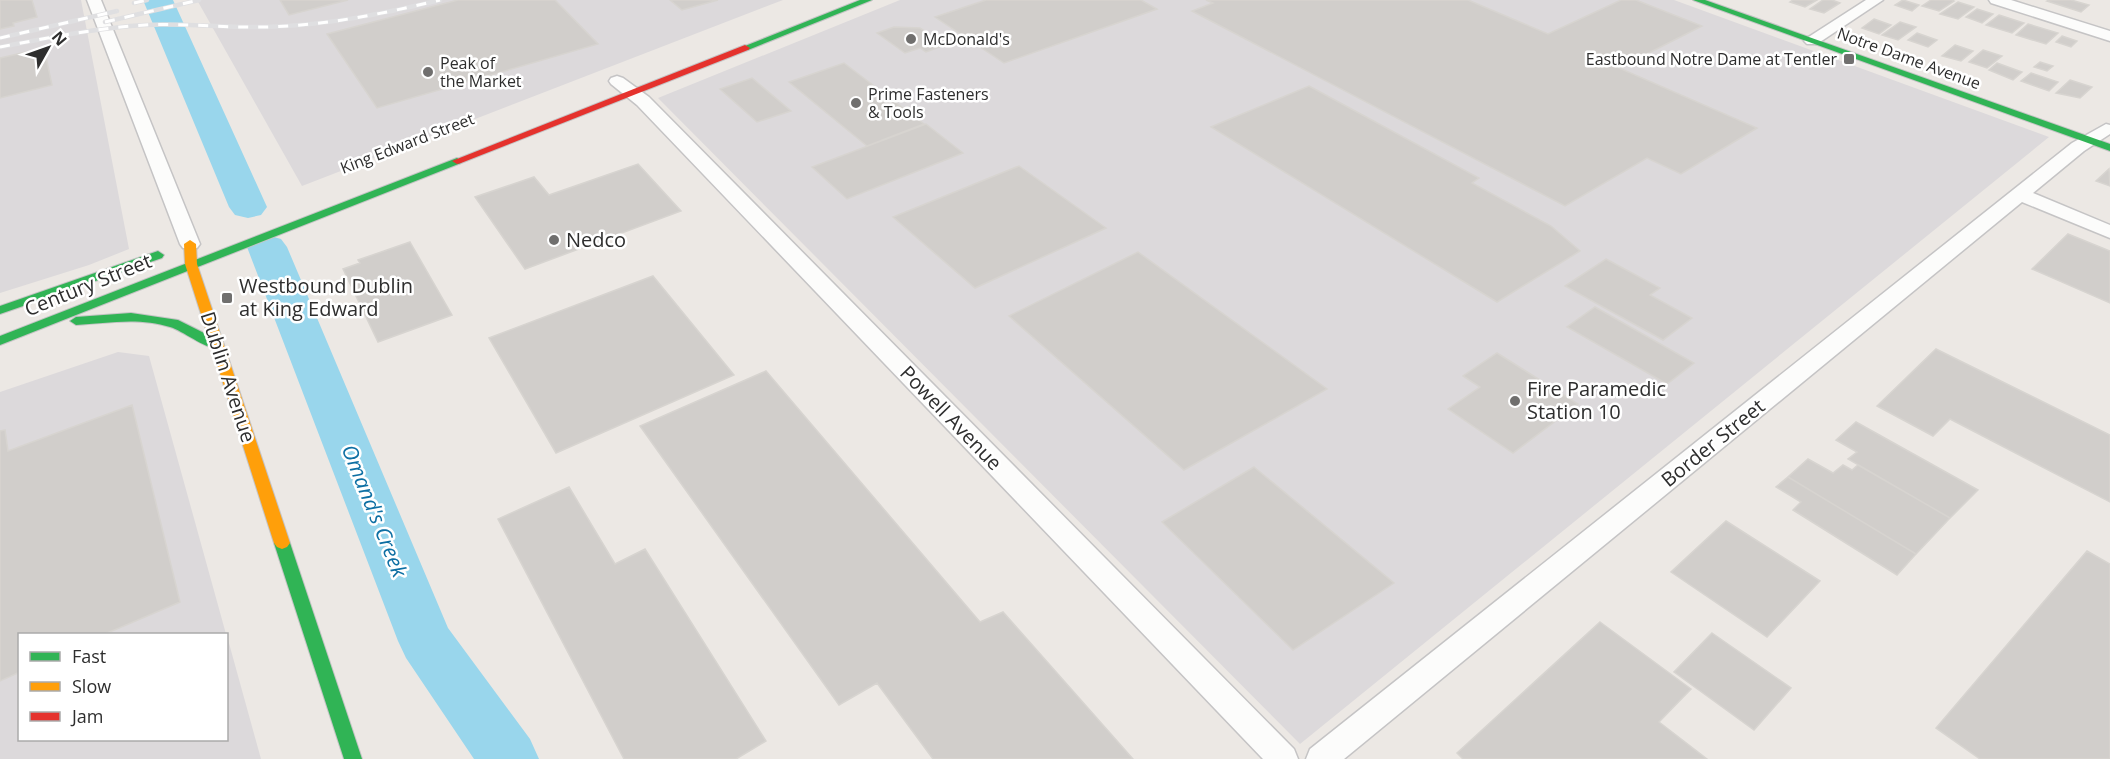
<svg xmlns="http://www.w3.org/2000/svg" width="2110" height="759" viewBox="0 0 2110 759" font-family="'Open Sans',sans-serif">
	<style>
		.industrial { fill: #dcd9db }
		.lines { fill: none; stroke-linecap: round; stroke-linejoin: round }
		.river { fill: #99d6ec; fill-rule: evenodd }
		.building { fill: #d1cecb; stroke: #d7d4d0; stroke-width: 1.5 }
		.street-casing { stroke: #c5c4c5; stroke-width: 3 }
		.fast-casing { stroke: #c5c4c5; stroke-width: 2 }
		.slow-casing { stroke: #c5c4c5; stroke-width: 2 }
		.jam-casing { stroke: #c5c4c5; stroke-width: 2 }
		.street { fill: #fcfcfb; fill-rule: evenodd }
		.fast { fill: #30b455; fill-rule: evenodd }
		.slow { fill: #ff9f0a; fill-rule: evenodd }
		.jam { fill: #e5322d; fill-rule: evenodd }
		.rail-casing { stroke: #dfdfe1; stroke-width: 4.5 }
		.rail { stroke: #fff; stroke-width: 3; stroke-dasharray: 10; stroke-linecap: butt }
		.poi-dot { fill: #706f6e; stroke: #fff; stroke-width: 2 }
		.labels { text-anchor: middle; stroke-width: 5; stroke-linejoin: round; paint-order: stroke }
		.far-poi-label { font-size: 16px; fill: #2e2e2e; stroke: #fff; text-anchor: start }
		.far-street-label { font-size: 16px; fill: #2e2e2e; stroke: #fff }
		.poi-label { font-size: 20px; fill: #2e2e2e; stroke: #fff; text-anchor: start }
		.street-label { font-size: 20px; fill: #2e2e2e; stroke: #fff }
		.water-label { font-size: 21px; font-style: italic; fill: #0d6fa3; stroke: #fff }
	</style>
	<rect width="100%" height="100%" fill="#ece8e4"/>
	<!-- industrial -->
	<path class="industrial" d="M0,0H81L129,249L89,265L0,293Z
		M197,0H783L302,186Z
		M900,0H1674L2049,137L1300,744L658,98Z
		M118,352L149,356L226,634H20V740H226L227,636L261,759H0V392Z"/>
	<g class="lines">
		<!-- river -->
		<path class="river" d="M143,0H173L267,207L261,215L248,218L235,215L229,207Z
			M267,235L281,239L287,247L448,628L530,739L539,759H474L406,658L398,641L247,247L253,239Z"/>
	</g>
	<!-- building -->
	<path class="building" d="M0,0H32L37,17L13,23L14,26L0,29Z
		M280,0H348L289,15Z
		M458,0H555L598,44L377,108L327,34Z
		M670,0H718L682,10Z
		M986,0H1141L1157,9L1004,63L935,17Z
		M1206,0H1468L1548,34L1621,0H1636L1702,26L1619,68L1757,128L1681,174L1647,158L1565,206L1192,11L1213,3Z
		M1793,0H1817L1805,7L1790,2Z
		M1823,0H1832L1840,3L1824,13L1810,9Z
		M1903,0L1919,5L1912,11L1895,5Z
		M1931,0H1952L1954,1L1939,11L1922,6Z
		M2049,0H2071L2089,5L2081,12L2047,1Z
		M1958,2L1974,7L1958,19L1940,14Z
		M1977,9L1993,14L1982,23L1966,17Z
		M1999,15L2024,23L2012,33L1986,25Z
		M1874,19L1891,25L1879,34L1862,28Z
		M1900,22L1916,27L1898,40L1882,35Z
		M2028,24L2058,33L2046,44L2016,35Z
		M894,27L920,28L945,45L926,52L920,48L905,53L877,33Z
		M1917,33L1937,40L1928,47L1908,40Z
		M2062,36L2077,41L2071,47L2056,42Z
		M1955,45L1973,51L1961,61L1942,56Z
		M44,48L52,85L0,98V58Z
		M1983,50L2002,56L1987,68L1969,62Z
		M2040,62L2053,66L2047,71L2034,67Z
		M844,63L924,124L867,146L789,82Z
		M1997,63L2022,72L2013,80L1989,70Z
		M2031,73L2058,82L2049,91L2021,81Z
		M752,78L791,111L757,122L720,89Z
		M2070,80L2092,87L2080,98L2056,93Z
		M1309,86L1479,178L1472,183L1551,226L1580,251L1497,302L1211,127Z
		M926,124L963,153L847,199L812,167Z
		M638,164L681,211L525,269L475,197L534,177L549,195Z
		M1019,166L1106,228L975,288L893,217Z
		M2109,169L2110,186L2096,181Z
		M2068,234L2110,251V303L2032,269Z
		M410,242L452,315L378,342L343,269L360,263L358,260Z
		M1138,252L1327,389L1184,470L1009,316Z
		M1606,259L1660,288L1650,295L1692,318L1663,340L1565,286Z
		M653,276L734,375L556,453L489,338Z
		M1595,307L1694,363L1667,384L1567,327Z
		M1936,349L2110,435V502L1950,419L1933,436L1877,406Z
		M1497,353L1578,404L1513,453L1448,409L1480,387L1463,376Z
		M766,371L980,622L1003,612L1133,759H933L877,683L839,705L640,426Z
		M132,405L180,602L105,634H20V672L0,681V431L5,430L8,451Z
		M1856,422L1978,490L1950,518L1848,459L1857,452L1836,440Z
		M1808,459L1833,473L1843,465L1852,470L1858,465L1950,518L1916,554L1788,477Z
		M1254,467L1394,583L1293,650L1162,522Z
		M1788,477L1916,554L1897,575L1793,510L1801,502L1776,487Z
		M569,487L615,564L645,549L766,741L736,759H624L498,519Z
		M1726,521L1820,581L1767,637L1671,572Z
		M2087,551L2110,564V759H1980L1936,728Z
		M1600,622L1691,689L1659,722L1707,759H1463L1457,753Z
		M1712,633L1791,688L1754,730L1674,672Z"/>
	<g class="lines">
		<defs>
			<path id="street" d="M87,0H101L200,244L197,248H183L180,244Z
				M1866,0H1883L1817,44H1807L1804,41L1807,38Z
				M1989,0H2011L2110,31V41L1991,3Z
				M617,76L623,78L649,97L1294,749L1298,759H1263L637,105L611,84L609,81L611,78Z
				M2106,124L2110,125V134L2084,151L2033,193L2110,225V238L2022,202L1344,759H1306L1310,749L2072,143Z"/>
			<path id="fast" d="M860,0H872L748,50L740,48Z
				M1693,0H1705L2110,144V151Z
				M457,158L462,161L461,163L0,345V336Z
				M158,251L164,255L162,258L0,314V306Z
				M131,313L178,320L222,342L224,345L222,348C208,352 184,331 170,327C140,317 106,323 76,325L70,321L76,317Z
				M282,537L287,539L290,543L362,759H344L274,543L277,539Z"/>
			<path id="slow" d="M190,240L196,244L197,264L290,543L287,547L282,549L277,547L274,543L185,264L184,244Z"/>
			<path id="jam" d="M745,45L750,48L748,50L461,163L457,164L452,161Z"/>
		</defs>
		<!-- street casing -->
		<use href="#street" class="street-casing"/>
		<!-- fast casing -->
		<use href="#fast" class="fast-casing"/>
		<!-- slow casing -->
		<use href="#slow" class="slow-casing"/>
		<!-- jam casing -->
		<use href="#jam" class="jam-casing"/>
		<!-- street -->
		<use href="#street" class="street"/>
		<!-- fast -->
		<use href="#fast" class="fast"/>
		<!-- slow -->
		<use href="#slow" class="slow"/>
		<!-- jam -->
		<use href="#jam" class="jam"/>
		<defs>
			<path id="rail" d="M134,3L147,0
				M105,22L199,0
				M0,38L117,11
				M0,47C48,38 96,28 145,25C184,23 224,28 264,27C323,26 382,14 440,0"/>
		</defs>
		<!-- rail casing -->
		<use href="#rail" class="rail-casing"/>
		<!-- rail -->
		<use href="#rail" class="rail"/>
	</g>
	<!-- markers -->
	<g class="poi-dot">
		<circle cx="911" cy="39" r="6"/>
		<rect x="1843" y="53" width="12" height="12" rx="3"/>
		<circle cx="428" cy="72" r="6"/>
		<circle cx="856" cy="103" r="6"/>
		<circle cx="554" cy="240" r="6"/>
		<rect x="221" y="292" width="12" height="12" rx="3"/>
		<circle cx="1515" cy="401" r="6"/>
	</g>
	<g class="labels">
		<!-- far-poi labels -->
		<g class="far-poi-label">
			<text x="923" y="45">McDonald's</text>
			<text x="1837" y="65" text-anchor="end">Eastbound Notre Dame at Tentler</text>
			<text x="440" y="69">Peak of<tspan x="440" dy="18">the Market</tspan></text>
			<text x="868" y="100">Prime Fasteners<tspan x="868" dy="18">&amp; Tools</tspan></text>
		</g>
		<!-- far-street labels -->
		<g class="far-street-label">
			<text transform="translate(1909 58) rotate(20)" y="6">Notre Dame Avenue</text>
			<text transform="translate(407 143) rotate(-21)" y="6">King Edward Street</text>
		</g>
		<!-- poi labels -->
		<g class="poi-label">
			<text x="566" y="247">Nedco</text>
			<text x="239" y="293">Westbound Dublin<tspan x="239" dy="23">at King Edward</tspan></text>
			<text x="1527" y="396">Fire Paramedic<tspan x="1527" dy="23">Station 10</tspan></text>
		</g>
		<!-- street labels -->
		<g class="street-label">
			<text transform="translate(88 285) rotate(-22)" y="7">Century Street</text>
			<text transform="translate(228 377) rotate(72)" y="7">Dublin Avenue</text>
			<text transform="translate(951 418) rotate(46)" y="7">Powell Avenue</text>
			<text transform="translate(1713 443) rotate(-39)" y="7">Border Street</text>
		</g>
		<!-- water labels -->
		<g class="water-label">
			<text transform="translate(374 511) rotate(68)" y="7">Omand's Creek</text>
		</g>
	</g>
	<!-- legend -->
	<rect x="18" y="633" width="210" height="108" fill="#ffffff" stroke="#ababab" stroke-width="1.5"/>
	<rect x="30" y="652" width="30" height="9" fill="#30b455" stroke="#ababab" stroke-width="1.5"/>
	<text x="72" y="663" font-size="18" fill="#2e2e2e">Fast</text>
	<rect x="30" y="682" width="30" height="9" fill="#ff9f0a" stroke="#ababab" stroke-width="1.5"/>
	<text x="72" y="693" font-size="18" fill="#2e2e2e">Slow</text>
	<rect x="30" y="712" width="30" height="9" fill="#e5322d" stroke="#ababab" stroke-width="1.5"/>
	<text x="72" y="723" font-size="18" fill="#2e2e2e">Jam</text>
	<!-- north arrow -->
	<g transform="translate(48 48) rotate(50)" stroke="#ffffff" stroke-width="4.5" paint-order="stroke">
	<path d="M0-4.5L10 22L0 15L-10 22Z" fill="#2e2e2e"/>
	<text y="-9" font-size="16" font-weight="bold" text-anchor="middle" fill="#2e2e2e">N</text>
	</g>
</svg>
